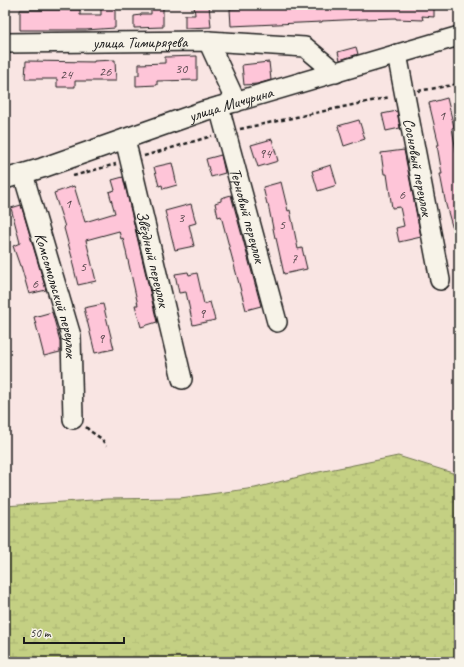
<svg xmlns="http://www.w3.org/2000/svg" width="464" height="667" viewBox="0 0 464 667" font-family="Caveat,sans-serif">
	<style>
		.wetland { fill: url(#wetland-marsh); stroke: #707650 }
		.building { fill: #fec5d8; stroke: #1c1c1c }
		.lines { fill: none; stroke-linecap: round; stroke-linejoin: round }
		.minor-casing { stroke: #1c1c1c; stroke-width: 22 }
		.path { stroke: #1c1c1c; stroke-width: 2.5; stroke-dasharray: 4 3; stroke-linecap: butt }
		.minor { stroke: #f7f3e8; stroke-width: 19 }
		.labels { text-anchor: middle; stroke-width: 3; stroke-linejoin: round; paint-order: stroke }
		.number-label { font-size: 14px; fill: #54464b }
		.street-label { font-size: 16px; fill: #1c1c1c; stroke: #f7f3e8 }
	</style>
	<defs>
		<pattern id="wetland-marsh" width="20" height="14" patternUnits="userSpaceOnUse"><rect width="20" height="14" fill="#c4d083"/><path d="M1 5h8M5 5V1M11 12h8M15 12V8" fill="none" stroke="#a8b271"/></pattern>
	</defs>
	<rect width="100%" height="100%" fill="#f9e5e3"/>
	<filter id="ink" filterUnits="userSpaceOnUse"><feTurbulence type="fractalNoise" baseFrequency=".025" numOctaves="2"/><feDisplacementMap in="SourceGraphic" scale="8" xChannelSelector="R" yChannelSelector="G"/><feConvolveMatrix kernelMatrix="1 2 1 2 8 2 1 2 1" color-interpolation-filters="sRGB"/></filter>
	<g filter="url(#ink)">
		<!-- wetland -->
		<path class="wetland" d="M398,456L459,475V662H5V506L107,499L180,498L255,488L314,473Z"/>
		<!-- building -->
		<path class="building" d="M151,5H163V27L134,28V16L141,15V14H151Z
			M194,5H209L211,27L185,28V15H195Z
			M265,5H434V17L422,16L423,20L396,19V18L364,19L322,21V22L231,26L230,9L265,8Z
			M115,7V28L86,30H20V10H80V15H101V8Z
			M356,47L358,54L340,60L338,52Z
			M197,56V80L157,81V85L136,86V75H139V64L165,63V57Z
			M115,60L116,81H75V87H57V79H25L26,61L94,62V61Z
			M269,62L271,80L257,84L244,85L242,65Z
			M447,98L454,127L452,128L459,168V239L456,240L446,205L440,174H442L437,145H439L429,103Z
			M397,111L400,128L386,131L382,114Z
			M359,120L365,139L344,146L338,126Z
			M272,139L278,161L258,167L251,145Z
			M404,150L421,237L399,242L396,228L404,226L400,207L392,208L387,174H384L381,153Z
			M221,155L225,173L211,177L206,159Z
			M172,163L177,185L163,189L162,185L159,186L154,167Z
			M331,165L337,185L318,191L312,171Z
			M123,177L157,322L141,327L135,305H138L123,238L121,239L119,231L86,240L96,281L78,285L72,261H73L64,228L65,227L54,193L74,186L85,222L115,213L109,192L115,190L112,180Z
			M281,182L288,211L290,210L298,249L302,248L307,269L284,274L276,238H275L268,204H267L263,187Z
			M231,195L261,306L246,310L221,216L218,217L215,203L221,201V198Z
			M191,204L196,223L189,225L194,246L175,250L165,211Z
			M21,205L46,290L29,294L21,266H20L13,246L20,243L11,208Z
			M188,272L189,275L197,273L204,304L210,302L215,320L193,325L186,292L179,293L175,274Z
			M103,304L114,349L95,353L84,308Z
			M52,312L60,341V352L44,356L34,317Z"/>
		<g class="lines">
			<defs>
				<g id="minor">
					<path d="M208,41L305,47L336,73"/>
					<path id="s1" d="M5,43L208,41L236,102"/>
					<path id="s2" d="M397,54L440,280"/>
					<path id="s3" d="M219,107L277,322"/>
					<path id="s4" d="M125,139L182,379"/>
					<path id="s5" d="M23,174L71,336L73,419"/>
					<path id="s6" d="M5,179L42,168L204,111L459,36"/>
				</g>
			</defs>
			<!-- minor casing -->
			<use href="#minor" class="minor-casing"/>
			<!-- path -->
			<path class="path" d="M418,91L459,84
				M240,129L390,97
				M144,156L212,136
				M73,176L116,164
				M86,427L90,431L102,439L106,446"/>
			<!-- minor -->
			<use href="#minor" class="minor"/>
		</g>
	</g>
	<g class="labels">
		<!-- number labels -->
		<g class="number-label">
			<text x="181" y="73">30</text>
			<text x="105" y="76">26</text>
			<text x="66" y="79">24</text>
			<text x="442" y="120">1</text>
			<text x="265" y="158">94</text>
			<text x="402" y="199">6</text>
			<text x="68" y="208">1</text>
			<text x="181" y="222">3</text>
			<text x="282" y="229">5</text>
			<text x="294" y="263">7</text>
			<text x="83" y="271">5</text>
			<text x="35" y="288">6</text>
			<text x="202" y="318">9</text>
			<text x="101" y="343">9</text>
		</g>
		<!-- street labels -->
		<g class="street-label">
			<text dy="6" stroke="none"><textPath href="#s1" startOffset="135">улица Тимирязева</textPath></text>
			<text dy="6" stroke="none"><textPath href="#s6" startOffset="238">улица Мичурина</textPath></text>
			<text dy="6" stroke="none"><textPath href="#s2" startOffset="115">Сосновый переулок</textPath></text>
			<text dy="6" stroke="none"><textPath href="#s3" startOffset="112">Терновый переулок</textPath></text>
			<text dy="6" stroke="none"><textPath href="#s4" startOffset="123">Звёздный переулок</textPath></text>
			<text dy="6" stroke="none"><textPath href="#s5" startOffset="126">Комсомольский переулок</textPath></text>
		</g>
	</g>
	<!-- margin -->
	<rect width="464" height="667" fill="none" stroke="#f7f3e8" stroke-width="20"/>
	<rect x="10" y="10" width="444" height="647" fill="none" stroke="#1c1c1c" stroke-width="1.5" filter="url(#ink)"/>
	<!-- scale -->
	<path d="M24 637v6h100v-6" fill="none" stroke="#1c1c1c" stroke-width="2"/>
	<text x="30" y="637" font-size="12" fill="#1c1c1c" stroke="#f7f3e8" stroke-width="3" paint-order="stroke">50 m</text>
</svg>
